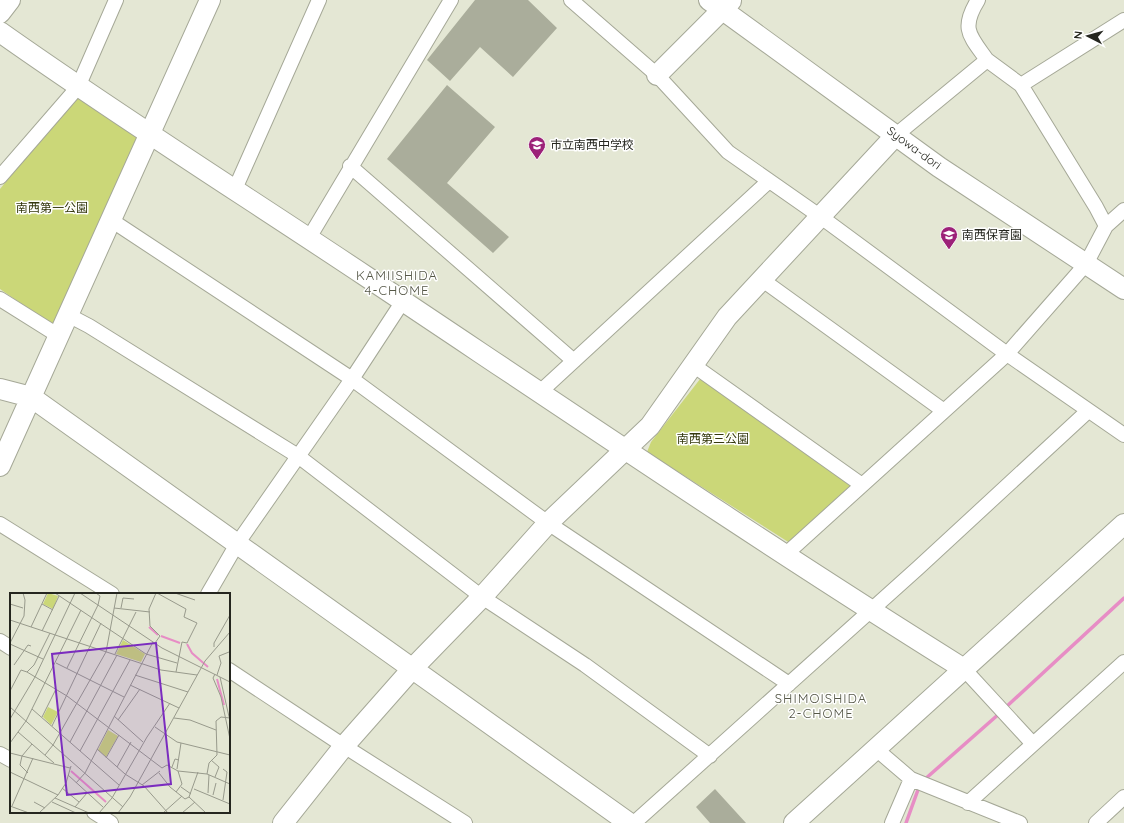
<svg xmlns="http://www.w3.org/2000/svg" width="1124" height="823" viewBox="0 0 1124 823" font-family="Quicksand,'Noto Sans JP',sans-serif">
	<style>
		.green { fill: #cbd778 }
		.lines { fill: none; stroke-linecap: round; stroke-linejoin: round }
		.stream { stroke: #e78dc5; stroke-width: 3.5 }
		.building { fill: #aaad9b }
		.street-casing { stroke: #a5a897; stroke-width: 16 }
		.secondary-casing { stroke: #a5a897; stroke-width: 22 }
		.street { stroke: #fff; stroke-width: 14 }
		.secondary { stroke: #fff; stroke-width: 20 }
		.labels { text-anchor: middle; stroke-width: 3; stroke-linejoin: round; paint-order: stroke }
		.poi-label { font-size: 12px; fill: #25261f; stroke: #fff; text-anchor: start }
		.street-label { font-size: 12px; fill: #25261f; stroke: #fff }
		.park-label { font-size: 12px; fill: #35390e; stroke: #fff }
		.neighbourhood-label { font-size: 13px; letter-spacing: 1px; fill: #555747; stroke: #fff }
		.inset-river { fill: none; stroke: #e78dc5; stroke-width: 2 }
		.inset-road { fill: none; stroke: #989a8c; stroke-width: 1 }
		.view { fill: #7b2cbf; fill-opacity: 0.15; stroke: #7b2cbf; stroke-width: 2 }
		.inset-edge { fill: none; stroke: #25261f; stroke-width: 2 }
	</style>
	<rect width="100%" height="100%" fill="#e4e7d4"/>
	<!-- green -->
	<path class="green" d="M77,95L141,132L54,326L0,289V189Z
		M704,374L857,486L793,545L647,452L651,442Z"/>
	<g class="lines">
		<!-- stream -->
		<path class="stream" d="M1005,708L1124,598
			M924,780L1000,713
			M906,823L919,787"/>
	</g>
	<!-- building -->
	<path class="building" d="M475,0H528L557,28L513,77L480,47L450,81L427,60Z
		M447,85L495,127L447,183L509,237L493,253L387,159Z
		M715,789L746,823H710L696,807Z"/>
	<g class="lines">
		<defs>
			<path id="street" d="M571,0L657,75L728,152L821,217L1007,354L1124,435
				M987,60L1021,85L1096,207L1106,226
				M1021,85L1124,20
				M896,135L987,60C970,36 960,29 978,0
				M350,166L574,361
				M0,177L78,87L116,0
				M235,189L319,0
				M111,220L352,379L548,523L789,684
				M309,238L451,0
				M761,279L944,411
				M0,299L59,336
				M68,315L89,326L298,456L482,597L585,665L710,756
				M693,365L862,485
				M540,392L769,181
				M0,524L112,594
				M785,555L1007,354L1086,264L1106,226L1124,210
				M208,594L237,544L352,379L403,301
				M0,641L11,648
				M964,669L1033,744
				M229,670L344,746L465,823
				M876,749L911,779L1020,823
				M0,754L11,760
				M968,803L1124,662
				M94,812L111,823
				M634,823L918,568L1088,411
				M892,823L911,779
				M1096,823L1124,797"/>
			<path id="secondary" d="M709,0L939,167L1124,289
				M0,13L10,0
				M0,32C120,117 244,195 367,277C565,409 762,543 964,669
				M657,75L731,1
				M0,389L31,397L629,823
				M0,466L210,0
				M283,823L344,746L412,669L482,597L548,523L650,426L727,317L896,135
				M794,823L1124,524"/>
		</defs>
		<!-- street casing -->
		<use href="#street" class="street-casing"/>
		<!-- secondary casing -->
		<use href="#secondary" class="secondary-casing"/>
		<!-- street -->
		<use href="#street" class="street"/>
		<!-- secondary -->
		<use href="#secondary" class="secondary"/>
	</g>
	<!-- icons -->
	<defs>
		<symbol id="school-pin" viewBox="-11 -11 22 30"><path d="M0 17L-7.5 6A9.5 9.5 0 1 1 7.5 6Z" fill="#9c2178" stroke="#fff"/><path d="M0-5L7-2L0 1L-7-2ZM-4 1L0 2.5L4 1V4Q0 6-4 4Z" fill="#fff"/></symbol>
	</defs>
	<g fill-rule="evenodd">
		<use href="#school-pin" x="527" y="135" width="20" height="27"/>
		<use href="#school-pin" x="939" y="225" width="20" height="27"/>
	</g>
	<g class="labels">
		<!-- poi labels -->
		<g class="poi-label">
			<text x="550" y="149">市立南西中学校</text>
			<text x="962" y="239">南西保育園</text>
		</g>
		<!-- street labels -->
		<g class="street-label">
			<text transform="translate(914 148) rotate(36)" y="4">Syowa-dori</text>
		</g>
		<!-- park labels -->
		<g class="park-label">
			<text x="52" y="212">南西第一公園</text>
			<text x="713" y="443">南西第三公園</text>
		</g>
		<!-- neighbourhood labels -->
		<g class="neighbourhood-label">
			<text x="397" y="280">KAMIISHIDA<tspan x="397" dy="15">4-CHOME</tspan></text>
			<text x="821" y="703">SHIMOISHIDA<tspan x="821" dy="15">2-CHOME</tspan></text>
		</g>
	</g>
	<!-- overview -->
	<g transform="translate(10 593)">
		<rect width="220" height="220" fill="#e4e7d4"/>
		<path d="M38,0L48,3L43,16L33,11ZM113,47L135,61L131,69L106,61ZM38,114L48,119L41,132L33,124ZM98,137L108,143L96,164L88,157Z" fill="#cbd778"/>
		<path class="inset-river" d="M139,34L148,42M151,43L170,50M177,51L182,60L198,74M207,86L214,112M61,178L96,209"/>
		<path class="inset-road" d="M45,0L136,61L167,70M70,0L152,55L220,89M147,0L176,16L174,24L187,30L177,50L172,49L166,79M165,0L185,7M0,11L13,15M32,11L43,17M104,15L140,19M111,15L113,5L124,6M0,27L151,77L187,82M21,34L37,0M32,38L49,3M0,50L14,23L15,7L13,0M145,50L150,43L140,33L139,16L146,0M0,51L33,66M204,54V50L220,22M105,61L126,19M46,70L114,104M4,72L18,52L21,53M57,75L88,12L90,3L86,0M17,79L24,72L40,40M205,81L203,85L211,104L220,146M125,82L178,99M207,82L211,70L209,63L219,59M210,84L220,128M120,92L169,115M0,98L11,77L17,79L57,103L152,175L157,172L168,178L197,181L220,191M0,114L113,214M22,116L109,192M104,123L133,149M32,124L46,96M164,125L180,127L206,137M0,126L25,84L65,0M108,127L130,96M42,133L91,30M145,134L167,149L220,162M8,139L44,170M60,149L107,62M0,150L16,128L71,17M87,156L115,181L134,193L158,220M70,158L120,67M0,160L60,175M35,162L43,152L96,59L107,0M96,165L109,142M201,167L209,174L205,184M107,174L121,149M162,174L165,166L169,167M167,176L171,150M213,176L217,179L213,207M0,179L48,202M18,180L10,172L12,163L22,151M149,180L160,194L175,206L179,204L196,220M197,181L199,170L207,162L206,128L211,124L220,125M58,182L93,214M66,190L75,180L143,49M132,192L150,178M171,194L181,201M52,195L69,209M184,196L220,211M166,199L172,191L168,178M198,200L199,182M203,202L206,190M179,204L188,179M45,205L79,220M24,209L35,215M42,209L66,220M0,213L19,220M2,213L23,165M65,214L77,200M29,220L48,202L56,190L61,173M89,220L102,205L137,144L160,110M108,220L120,204L195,68L220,39M153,220L172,203M172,220L185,209"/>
		<path class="view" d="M146,50L161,191L57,202L42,61Z"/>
		<rect width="220" height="220" class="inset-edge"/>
	</g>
	<!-- north arrow -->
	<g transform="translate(1088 36) rotate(276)" stroke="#ffffff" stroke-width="3" paint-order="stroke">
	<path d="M0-3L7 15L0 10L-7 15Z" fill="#25261f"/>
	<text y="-6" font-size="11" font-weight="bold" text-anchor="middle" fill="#25261f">N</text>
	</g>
</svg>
